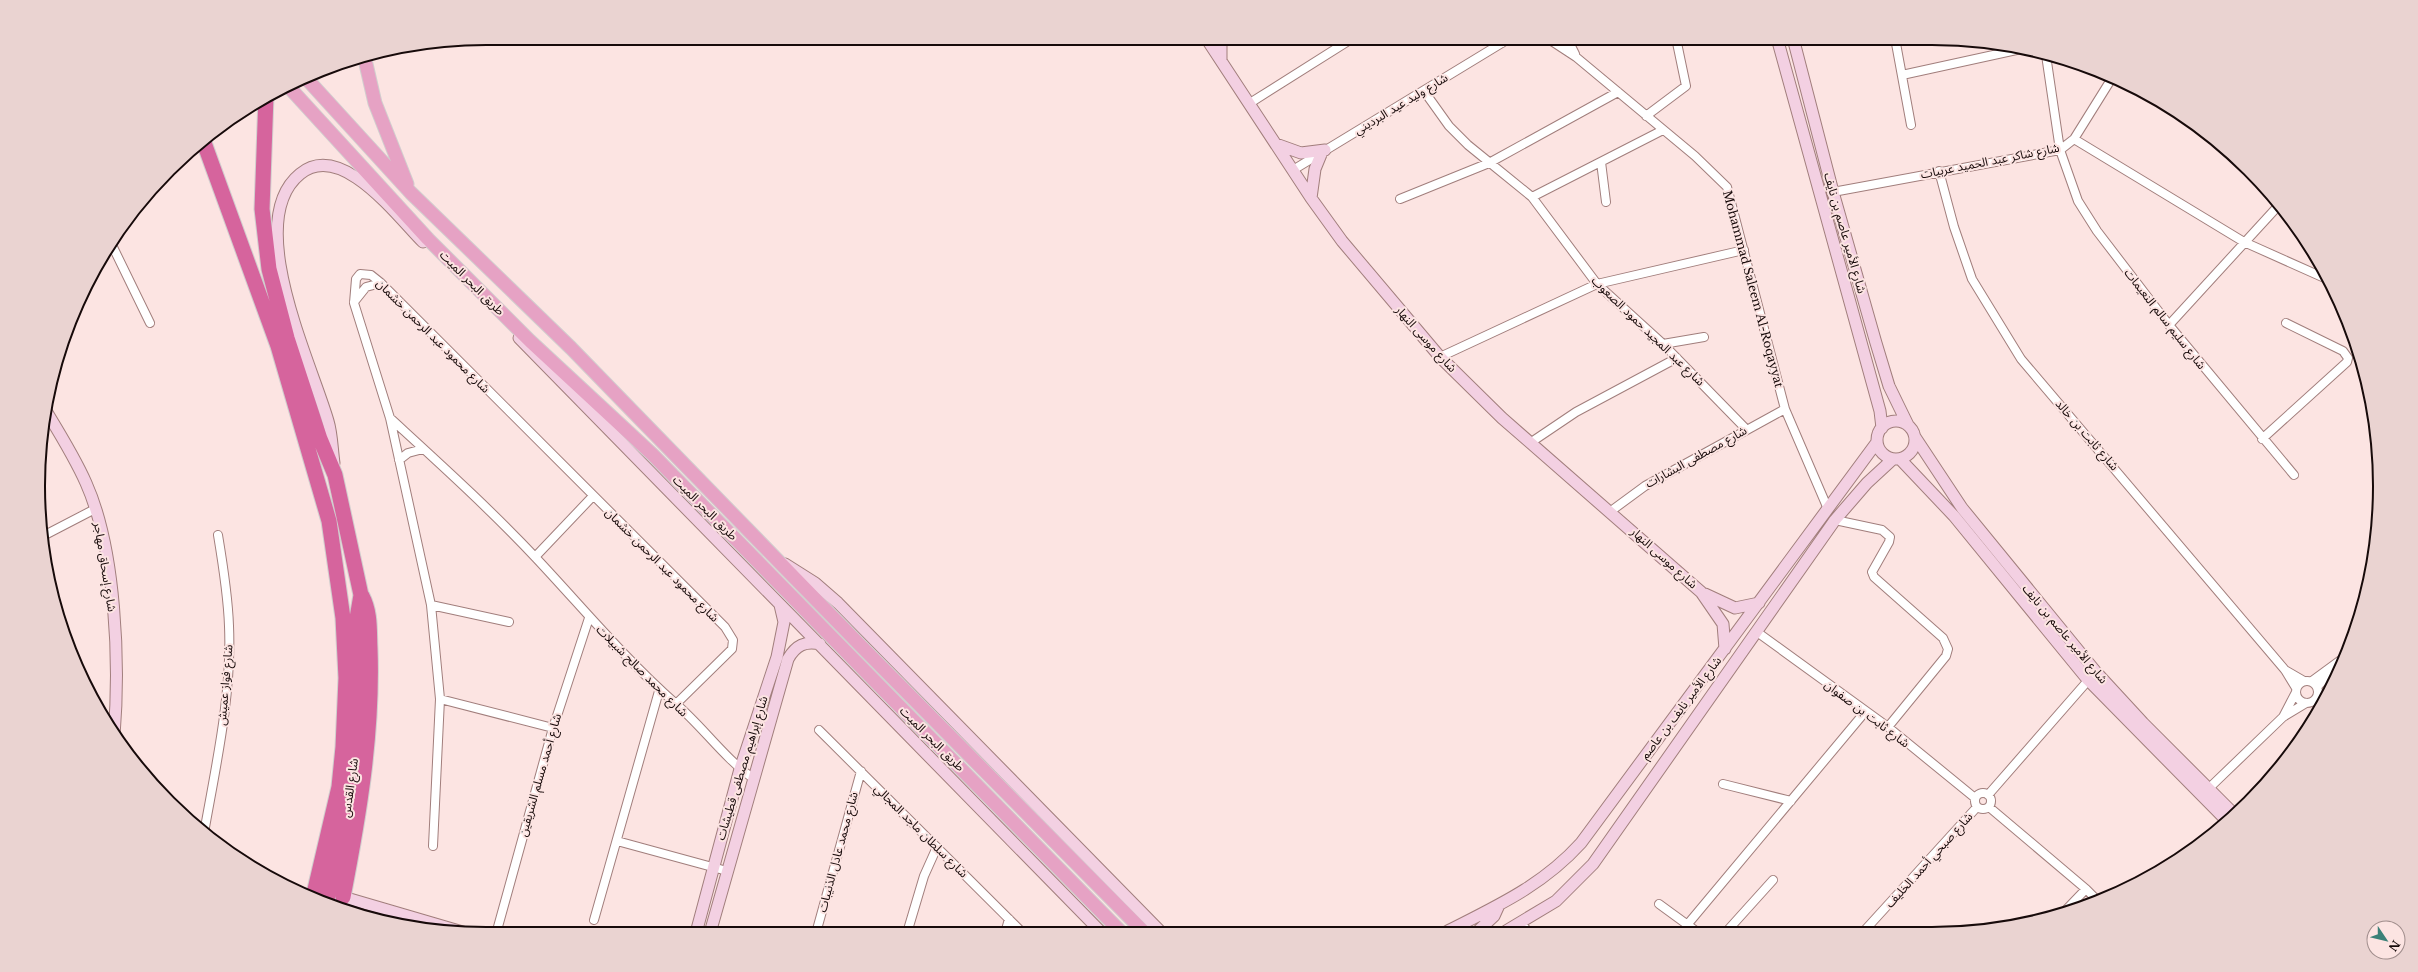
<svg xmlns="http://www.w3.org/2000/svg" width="2418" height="972" viewBox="0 0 2418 972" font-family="'Libre Baskerville','Noto Sans Arabic',serif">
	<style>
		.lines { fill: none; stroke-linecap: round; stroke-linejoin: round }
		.street-casing { stroke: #a17e7c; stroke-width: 10 }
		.secondary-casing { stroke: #a17e7c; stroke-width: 13 }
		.primary-casing { stroke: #d1cece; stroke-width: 15 }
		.highway-casing { stroke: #d1cece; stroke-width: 17 }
		.street { stroke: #fff; stroke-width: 8 }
		.secondary { stroke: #f3d0e2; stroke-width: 11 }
		.primary { stroke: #e6a2c4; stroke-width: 13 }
		.highway { stroke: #d6649d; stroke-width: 15 }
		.labels { text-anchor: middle; stroke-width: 4; stroke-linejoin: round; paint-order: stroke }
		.street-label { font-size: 12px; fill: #170a0a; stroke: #fce4e2 }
		.rim { fill: none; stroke: #170a0a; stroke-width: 2 }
	</style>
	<rect width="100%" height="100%" fill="#fce4e2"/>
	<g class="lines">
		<defs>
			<path id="street" d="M1493,38L1502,43
				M1547,38L1576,57L1695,156L1727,187L1785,409L1828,509
				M1567,38L1575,54
				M1895,38L1911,125
				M2046,55L2060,150L2078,201L2097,231L2169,325L2294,475
				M1902,75L2021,49
				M1424,91L1449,126L1468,145L1532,197L1597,284L1663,344L1746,429
				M1250,103L1353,38
				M1646,116L1686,86L1676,38
				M2074,139L2244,242L2329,280
				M1601,162L1606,202
				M1293,170L1510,38
				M1939,171L1954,227L1972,279L2021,359L2285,670L2296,688
				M1833,192L2060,150L2074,139L2112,78
				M1532,197L1663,130
				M1400,199L1489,163L1618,92
				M111,243L150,323
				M354,302L366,287L381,283
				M2169,325L2279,205
				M1663,344L1704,337
				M1440,357L1597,284L1744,250
				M390,418C439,463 490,509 536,558C582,607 625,659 676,704C703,727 724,758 754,779
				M2262,439L2347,362L2348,358L2343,351L2286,323
				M1530,443L1576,412L1677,358
				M399,460L408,453L423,449
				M1611,511L1645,486L1785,409
				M1835,520L1882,530L1890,537L1889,542L1872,572L1874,577L1943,638L1948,649L1946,656L1888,727
				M43,536L95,509
				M535,557L593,496
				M431,605L509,622
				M1757,632L1888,727L1975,798
				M2285,670L2304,681
				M2296 692a11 11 0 1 1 22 0a11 11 0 1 1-22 0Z
				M2312,681L2342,659
				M2317,687L2333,670
				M440,699L553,728
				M2283,717L2296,692
				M819,730L1023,933
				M1723,784L1791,801
				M2205,792L2283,717L2306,703
				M1975 801a8 8 0 1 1 16 0a8 8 0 1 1-16 0Z
				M1988,795L2092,676
				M1989,807L2086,889L2098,901
				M204,833C216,765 232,695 229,626C228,595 223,565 218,535
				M617,841L727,871
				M433,846L440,699L431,605L390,418L354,303L356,279L360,274L371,275L381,283L725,627L733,640L732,649L676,704
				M1659,904L1696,931
				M2063,913L2086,889
				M594,920L659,691
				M1521,924L1528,931
				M1865,930L1977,807
				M1682,931L1865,712
				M1727,931L1773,880
				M816,933L861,771
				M907,933L924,876L937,847
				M1005,933L1009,919
				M496,934L553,728L589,618"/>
			<path id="secondary" d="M1206,38L1311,198L1342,241L1440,357L1502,418L1701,592L1723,624L1725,649
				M1777,38L1880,411L1882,428
				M1793,38L1833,192L1876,343L1889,386L1908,425
				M1221,60V38
				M1276,144L1301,153L1325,150
				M1311,198L1315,169L1322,152
				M519,338L1101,932
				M46,411C60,434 75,458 86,483C116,550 120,663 114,736
				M1877 440a19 19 0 1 1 38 0a19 19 0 1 1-38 0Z
				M1915,437L1962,508L2096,672L2143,723L2235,815
				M1900,459L1954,516L2088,680L2228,822
				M334,463C332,449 332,434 328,421C311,362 242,221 300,174C341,140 397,216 423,242
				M785,564L815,583L838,603L1161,932
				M1705,594L1735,608L1759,603
				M339,909L343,897L466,933
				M339,909L367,916
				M1478,931L1494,916L1499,905
				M1506,931L1556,901L1593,864L1835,520L1867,483L1893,459
				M1446,932C1497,906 1542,886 1581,843L1877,442
				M696,933L740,769L777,657L784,622L780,605
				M710,933L788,659C796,645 805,641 820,644"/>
			<path id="primary" d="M366,64L375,103L407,184
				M306,78L411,193L571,348L858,643L1144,932
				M288,86L428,239L530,341L653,455L1121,932"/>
			<path id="highway" d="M266,96L262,209L269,269L287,338L320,439L335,475L361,595L357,618L360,670L355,758L344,825L326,904
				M203,140L278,346L329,521L343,618L346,678L343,747L339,787L313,898
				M343,897C359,815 373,734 370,649C369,631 371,613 362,596"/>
		</defs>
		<!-- street casing -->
		<use href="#street" class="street-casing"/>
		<!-- secondary casing -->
		<use href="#secondary" class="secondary-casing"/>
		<!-- primary casing -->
		<use href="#primary" class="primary-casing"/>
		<!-- highway casing -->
		<use href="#highway" class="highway-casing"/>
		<!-- street -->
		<use href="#street" class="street"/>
		<!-- secondary -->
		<use href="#secondary" class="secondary"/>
		<!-- primary -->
		<use href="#primary" class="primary"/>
		<!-- highway -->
		<use href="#highway" class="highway"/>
	</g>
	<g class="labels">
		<!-- street labels -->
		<g class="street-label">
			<text transform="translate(1401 104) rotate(-31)" y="4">شارع وليد عيد البرديني</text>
			<text transform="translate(1990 161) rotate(-11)" y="4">شارع شاكر عبد الحميد عربيات</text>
			<text transform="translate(1845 233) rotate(74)" y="4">شارع الأمير عاصم بن نايف</text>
			<text transform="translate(472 283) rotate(45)" y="4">طريق البحر الميت</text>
			<text transform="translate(1753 289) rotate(75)" y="4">Mohammad Saleem Al-Roqayyat</text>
			<text transform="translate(2165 319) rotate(52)" y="4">شارع سليم سالم النعيمات</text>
			<text transform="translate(1648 331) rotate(44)" y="4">شارع عبد المجيد حمود الصعوب</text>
			<text transform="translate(433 336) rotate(45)" y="4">شارع محمود عبد الرحمن خشمان</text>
			<text transform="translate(1426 339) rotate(48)" y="4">شارع موسى النهار</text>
			<text transform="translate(2087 435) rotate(49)" y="4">شارع ثابت بن خالد</text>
			<text transform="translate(1696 457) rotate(-29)" y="4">شارع مصطفى البشارات</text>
			<text transform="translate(705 508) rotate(45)" y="4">طريق البحر الميت</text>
			<text transform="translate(1664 558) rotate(42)" y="4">شارع موسى النهار</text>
			<text transform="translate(662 565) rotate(45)" y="4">شارع محمود عبد الرحمن خشمان</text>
			<text transform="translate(105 567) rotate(81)" y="4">شارع إسحاق مهاجر</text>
			<text transform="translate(2065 634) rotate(50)" y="4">شارع الأمير عاصم بن نايف</text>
			<text transform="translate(642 671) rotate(45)" y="4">شارع محمد صالح شبيلات</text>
			<text transform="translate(225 685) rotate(-85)" y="4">شارع فواز عميش</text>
			<text transform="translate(1681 708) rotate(-53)" y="4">شارع الأمير نايف بن عاصم</text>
			<text transform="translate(1867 714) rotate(37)" y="4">شارع ثابت بن صفوان</text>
			<text transform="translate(932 739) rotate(45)" y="4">طريق البحر الميت</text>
			<text transform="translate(742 768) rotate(-73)" y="4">شارع إبراهيم مصطفى قطيشات</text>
			<text transform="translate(540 775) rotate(-74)" y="4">شارع أحمد مسلم الشريقين</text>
			<text transform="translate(350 788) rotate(-82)" y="4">شارع القدس</text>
			<text transform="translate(921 831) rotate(45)" y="4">شارع سلطان ماجد المجالي</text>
			<text transform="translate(838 852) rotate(-75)" y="4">شارع محمد عادل الذنيبات</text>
			<text transform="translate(1929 860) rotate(-48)" y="4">شارع صبحي أحمد الخليف</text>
		</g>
	</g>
	<!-- crop -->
	<path d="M0 0H2418V972H0ZM486 45H1932A441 441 0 0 1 2373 486V486A441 441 0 0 1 1932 927H486A441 441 0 0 1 45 486V486A441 441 0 0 1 486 45Z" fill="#ead3d1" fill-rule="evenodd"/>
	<path class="rim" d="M486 45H1932A441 441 0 0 1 2373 486V486A441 441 0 0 1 1932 927H486A441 441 0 0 1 45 486V486A441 441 0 0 1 486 45Z"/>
	<!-- north arrow -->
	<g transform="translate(2386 940) rotate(125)"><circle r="19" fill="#fce4e2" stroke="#a08d8c"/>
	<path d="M0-3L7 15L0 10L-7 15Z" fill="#3b8178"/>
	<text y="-6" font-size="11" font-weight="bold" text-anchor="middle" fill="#170a0a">N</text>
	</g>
</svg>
